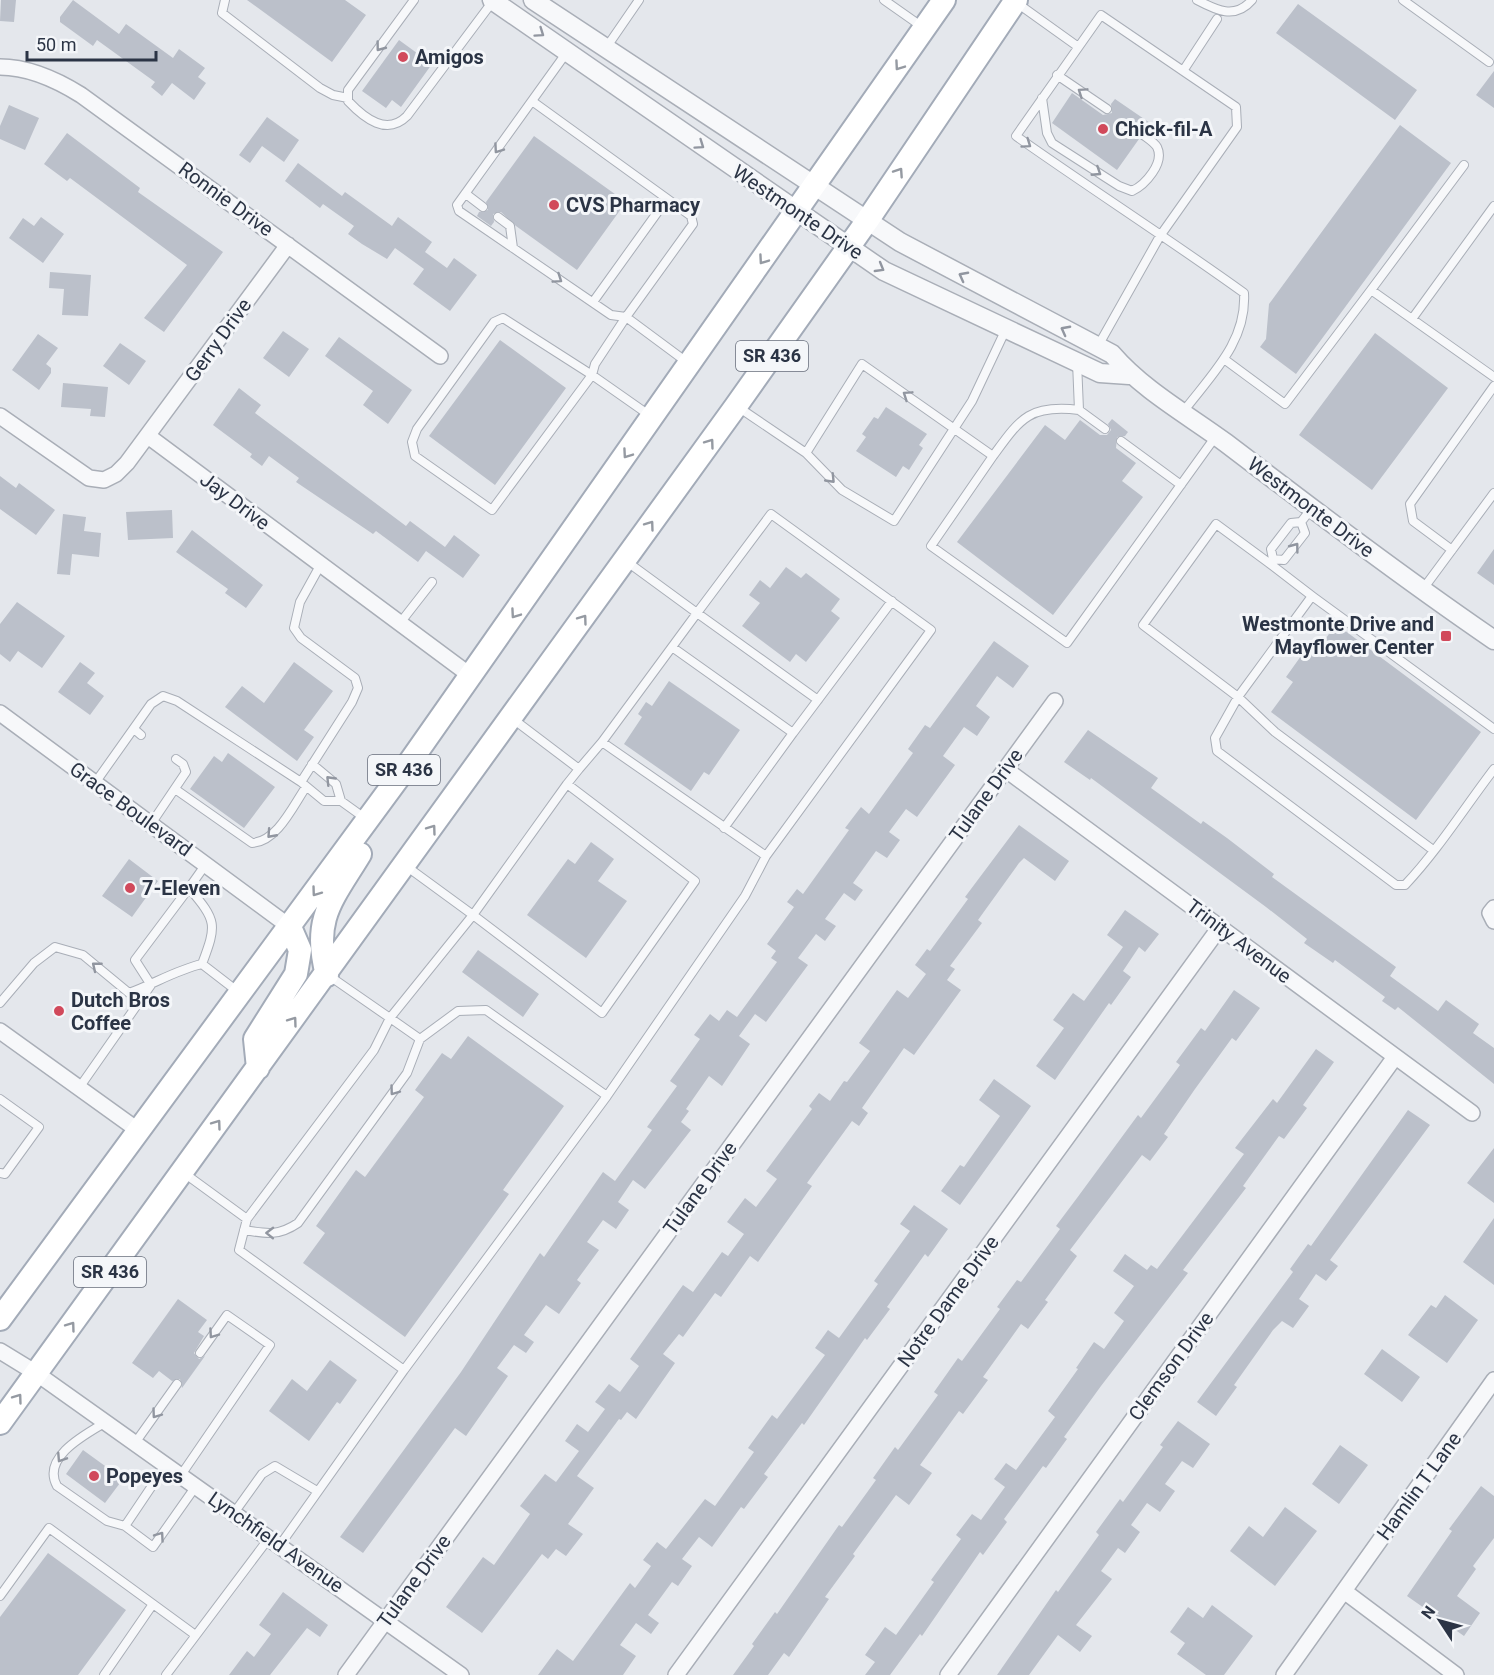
<svg xmlns="http://www.w3.org/2000/svg" width="1494" height="1675" viewBox="0 0 1494 1675" font-family="Roboto,sans-serif">
	<style>
		.building { fill: #bbc0ca }
		.lines { fill: none; stroke-linecap: round; stroke-linejoin: round }
		.service-casing { stroke: #a9aeb7; stroke-width: 10 }
		.minor-casing { stroke: #a9aeb7; stroke-width: 18 }
		.tertiary-casing { stroke: #a9aeb7; stroke-width: 21 }
		.primary-casing { stroke: #a3abb8; stroke-width: 26 }
		.service { stroke: #f7f8fa; stroke-width: 8 }
		.minor { stroke: #f7f8fa; stroke-width: 15 }
		.tertiary { stroke: #f7f8fa; stroke-width: 18 }
		.primary { stroke: #fff; stroke-width: 22 }
		.oneway { stroke: #9196a0 }
		.oneway2 { stroke: #959aa2 }
		.poi-dot { fill: #d1495b; stroke: #f4f6f9; stroke-width: 2 }
		.labels { text-anchor: middle; stroke-width: 6; stroke-linejoin: round; paint-order: stroke }
		.shield { fill: #f4f6f9; stroke: #676e7b; stroke-width: 1.5 }
		.shield-label { font-size: 18px; font-weight: bold; fill: #2b3445 }
		.poi-label { font-size: 20px; font-weight: bold; fill: #2b3445; stroke: #f4f6f9; text-anchor: start }
		.street-label { font-size: 20px; fill: #2b3445; stroke: #f4f6f9 }
	</style>
	<rect width="100%" height="100%" fill="#e4e7ec"/>
	<!-- building -->
	<path class="building" d="M1,0H16L14,22L0,21Z
		M73,0L119,34L126,24L173,58L179,49L205,68L198,77L206,83L194,100L172,83L162,96L151,87L155,82L97,40L93,46L60,22V17Z
		M247,0H345L366,15L332,62Z
		M1298,4L1417,90L1395,120L1276,33Z
		M399,40L432,64L401,107L392,100L386,108L362,91Z
		M1494,71V108L1476,95Z
		M1072,93L1103,115L1112,113L1111,104L1115,99L1150,123L1146,129L1137,131L1139,139L1117,170L1052,123Z
		M9,105L39,118L25,150L0,139V126Z
		M267,117L299,140L284,162L262,146L250,163L239,155Z
		M1400,125L1451,163L1296,374L1260,347L1266,339L1269,304Z
		M67,133L140,188L138,192L223,252L164,332L144,318L187,265L70,178L67,181L44,164Z
		M534,136L626,202L577,270L516,226L501,212L493,214L494,222L491,226L477,216L479,212L488,210L486,202Z
		M298,163L342,196L345,192L392,226L398,217L432,242L425,252L447,268L454,258L477,275L450,311L413,284L424,269L395,248L387,259L362,244L348,234L354,226L323,204L320,208L285,181Z
		M41,217L64,234L43,263L9,238L23,218L34,226Z
		M50,272L91,275L88,316L62,315L64,289L49,288Z
		M283,331L309,349L289,377L263,358Z
		M1375,333L1448,388L1372,490L1299,435Z
		M38,334L58,348L46,364L51,368V373L39,390L12,370Z
		M339,337L412,390L388,424L363,405L373,391L325,356Z
		M500,340L566,388L495,485L429,436Z
		M120,343L146,361L129,385L103,366Z
		M63,383L108,387L105,417L90,416L91,409L61,407Z
		M239,388L261,405L255,413L406,526L410,521L445,547L454,535L480,555L463,578L426,551L418,562L376,531L373,534L296,482L299,478L269,456L262,466L250,457L252,454L213,425Z
		M886,407L927,434L919,445L923,448L909,470L903,466L896,477L856,451L866,437L862,434L874,417L878,419Z
		M1112,419L1128,432L1125,436L1117,437L1116,448L1136,463L1122,481L1143,497L1053,615L957,542L1045,425L1065,440L1080,420L1100,435H1107L1111,430L1108,424Z
		M0,476L16,488L19,483L55,510L36,535L0,509Z
		M172,510L173,538L128,540L126,512Z
		M63,514L86,517L84,531L101,533L99,557L72,554L70,575L57,574Z
		M192,530L263,585L246,608L225,593L228,589L176,552Z
		M1494,549V585L1477,573Z
		M786,567L801,578L806,573L840,599L831,611L840,618L806,662L796,654L790,662L742,626L760,603L749,595L760,580L770,588Z
		M17,602L65,636L42,668L18,651L10,662L0,654V624Z
		M1336,624L1481,732L1416,820L1271,712L1293,682L1286,677L1306,649L1314,655Z
		M994,641L1029,666L1013,688L997,676L976,706L990,717L977,736L964,727L943,756L955,765L917,817L906,809L889,832L900,840L887,858L876,851L853,883L863,890L855,901L844,893L825,919L836,926L825,941L816,934L798,958L808,965L766,1022L755,1014L739,1036L750,1044L722,1086L709,1076L686,1109L689,1111L681,1122L691,1130L645,1189L633,1180L618,1202L629,1210L616,1229L603,1220L587,1242L599,1250L577,1280L581,1283L559,1314L546,1305L524,1335L534,1342L526,1353L514,1345L497,1368L508,1376L466,1436L455,1428L363,1553L340,1537L461,1372L540,1253L544,1257L603,1172L615,1181L652,1130L647,1127L677,1086L670,1081L700,1039L694,1035L710,1014L719,1021L727,1010L737,1017L777,962L771,958L776,951L767,944L794,907L787,902L797,889L803,894L849,830L845,828L861,807L869,814L913,753L908,749L925,725L930,728Z
		M80,662L95,673L87,683L104,696L90,715L58,692Z
		M294,662L333,691L304,730L314,737L297,761L225,707L242,686L264,703Z
		M669,681L740,730L709,775L704,772L691,791L624,744L642,717L638,714L646,702L652,706Z
		M1088,730L1158,778L1151,788L1201,824L1203,821L1227,838L1274,874L1272,877L1396,967L1390,976L1438,1011L1446,1000L1479,1024L1473,1033L1494,1048V1084L1398,1007L1395,1010L1382,1001L1385,997L1335,960L1333,963L1304,943L1307,939L1266,907L1091,778L1090,780L1064,762Z
		M228,753L275,787L244,828L190,789L214,756L222,762Z
		M1019,825L1069,861L1055,881L1024,858L1019,863L978,920L982,923L950,966L955,969L947,980L961,990L914,1055L904,1048L862,1108L868,1113L859,1126L852,1121L807,1183L812,1186L758,1262L750,1256L721,1297L715,1293L683,1337L679,1334L663,1354L675,1363L636,1419L627,1412L621,1420L619,1419L577,1476L594,1488L568,1524L583,1534L566,1556L556,1549L548,1559L542,1554L482,1633L446,1607L483,1557L494,1565L530,1514L520,1506L545,1474L556,1482L579,1451L565,1441L577,1424L588,1432L605,1409L595,1402L609,1384L620,1392L639,1366L630,1359L683,1285L693,1292L722,1252L728,1256L744,1234L727,1222L745,1198L756,1207L777,1179L766,1171L812,1109L809,1106L819,1093L830,1101L844,1081L847,1082L870,1051L859,1043L897,990L908,998L926,974L915,965L927,949L930,951L968,899L965,897Z
		M591,842L614,859L598,881L627,901L586,958L527,915L568,859L575,864Z
		M129,859L158,881L132,917L102,896Z
		M1125,910L1159,934L1145,952L1139,947L1123,971L1131,977L1111,1005L1109,1003L1055,1080L1036,1066L1064,1028L1053,1020L1073,993L1084,1001L1123,947L1107,935Z
		M478,950L539,994L523,1017L462,972Z
		M1234,990L1260,1008L1236,1041L1232,1038L1195,1089L1164,1134L1168,1137L1150,1161L1142,1155L1070,1250L1077,1256L1045,1300L1048,1302L1028,1329L1021,1324L983,1377L988,1380L963,1414L959,1411L920,1465L932,1473L909,1505L896,1495L853,1554L855,1556L825,1597L829,1599L789,1657L784,1653L768,1675H733L754,1646L752,1644L775,1612L777,1614L839,1525L842,1527L876,1480L873,1478L895,1447L898,1450L938,1395L934,1392L958,1358L962,1361L1000,1309L997,1307L1017,1280L1021,1282L1060,1229L1056,1226L1077,1198L1138,1115L1141,1118L1180,1065L1176,1062L1201,1028L1205,1031Z
		M468,1036L564,1106L503,1190L509,1194L405,1337L303,1263L325,1233L316,1226L356,1170L365,1177L424,1097L415,1090L442,1053L451,1059Z
		M1316,1049L1334,1062L1303,1105L1307,1108L1284,1139L1279,1136L1243,1186L1246,1188L1183,1270L1188,1273L1101,1386L1064,1437L1067,1439L1046,1468L1043,1466L1004,1519L1007,1522L983,1555L980,1552L922,1636L920,1634L890,1675H865L875,1662L865,1655L885,1627L896,1635L934,1582L931,1580L961,1539L956,1535L972,1514L981,1520L1005,1487L994,1479L1006,1463L1016,1470L1055,1417L1048,1411L1078,1369L1076,1368L1094,1342L1104,1349L1124,1321L1114,1313L1134,1286L1113,1271L1125,1254L1147,1270L1151,1265L1157,1269L1244,1154L1235,1148L1273,1099L1277,1103Z
		M994,1079L1031,1106L960,1205L941,1191L960,1165L964,1167L1000,1116L979,1100Z
		M1408,1110L1430,1125L1330,1260L1338,1266L1326,1281L1316,1274L1299,1299L1309,1306L1293,1328L1282,1321L1273,1330L1234,1385L1237,1387L1216,1416L1197,1402L1293,1272L1290,1269L1308,1244L1311,1246Z
		M1494,1148V1203L1467,1183Z
		M914,1205L948,1229L928,1257L925,1254L887,1307L890,1309L867,1340L865,1338L804,1425L802,1423L764,1474L768,1477L744,1509L741,1507L712,1547L699,1537L682,1559L692,1566L678,1586L672,1582L648,1615L659,1623L651,1634L636,1623L620,1645L636,1656L623,1675H538L557,1649L573,1661L630,1583L635,1588L651,1566L643,1560L657,1542L666,1549L705,1499L715,1506L754,1452L748,1448L772,1415L777,1419L825,1355L815,1348L828,1330L839,1338L878,1284L874,1281L910,1231L900,1224Z
		M1494,1218V1285L1463,1262Z
		M1445,1295L1478,1320L1447,1363L1408,1335L1431,1305L1436,1308Z
		M178,1299L207,1320L198,1332L204,1336L194,1353L199,1359L205,1356L182,1388L180,1379L172,1381L159,1371L153,1378L132,1363Z
		M1382,1349L1420,1377L1402,1402L1364,1374Z
		M330,1360L357,1380L340,1404L337,1402L309,1441L269,1411L292,1379L307,1391Z
		M1178,1421L1210,1444L1193,1468L1182,1461L1165,1484L1175,1491L1160,1512L1147,1503L1131,1525L1140,1532L1125,1553L1118,1548L1101,1571L1112,1579L1076,1625L1092,1636L1080,1652L1058,1635L1029,1675H997L1056,1590L1058,1592L1099,1535L1096,1532L1120,1499L1123,1502L1163,1447L1160,1445Z
		M1340,1445L1368,1465L1339,1504L1312,1484Z
		M83,1450L123,1479L105,1503L66,1474Z
		M1481,1486L1494,1496V1538L1473,1566L1476,1569L1457,1596L1480,1613L1464,1636L1407,1596L1452,1531L1449,1529Z
		M1285,1507L1317,1531L1275,1586L1230,1551L1249,1526L1263,1537Z
		M48,1553L126,1610L78,1675H0V1617Z
		M283,1592L328,1625L320,1637L307,1628L270,1675H229L247,1651L254,1657L271,1634L259,1625Z
		M1212,1605L1253,1636L1224,1675H1206L1177,1654L1185,1643L1170,1632L1188,1607L1203,1618Z"/>
	<g class="lines">
		<defs>
			<path id="service" d="M225,0L222,13L320,88L333,95L348,98
				M414,0L348,90V101C365,119 387,136 407,116L493,1
				M884,0L921,26
				M1197,0C1216,10 1235,20 1252,0
				M1403,0L1489,62
				M1017,3L1077,46
				M606,48L639,0
				M567,52L457,205L459,211L611,315L626,317L688,363
				M1183,71L1217,19
				M1057,75L1107,109
				M1042,98L1047,133L1052,143L1119,186L1132,191C1145,185 1165,163 1157,147C1154,142 1147,138 1142,134
				M532,101L691,216L693,224L626,317L595,364L592,375L503,318L494,322L417,429L412,442L415,456L492,510L592,375L649,415
				M466,194L483,207
				M498,217L510,226L513,248
				M1371,290L1464,165
				M593,302L667,199
				M1412,319L1494,206
				M1006,329L972,401L894,521L842,490L806,453L862,364L993,456L931,546L1067,643L1216,436
				M1098,346L1160,236L1237,127L1236,107L1101,15L1016,136C1091,189 1169,239 1244,293C1247,342 1211,375 1183,412
				M1224,359L1285,404L1371,290L1494,377
				M738,407L806,453
				M1079,410L1105,429
				M1121,441L1181,485
				M993,456C1020,419 1029,404 1079,410L1077,362
				M1452,550L1413,521L1410,504L1494,386
				M1273,559L1271,549L1291,523L1301,522L1312,508
				M1269,563L1312,596L1238,697L1143,625L1216,524L1269,563L1273,559L1284,560L1305,533L1301,522
				M1423,589L1494,493
				M1312,596L1494,729
				M400,623L432,582
				M672,647L793,733L892,601
				M513,719L579,769L567,784L473,915L602,1013L695,881L567,784
				M134,729L141,735
				M602,742L697,613L818,700
				M312,764L336,784L341,801
				M579,769L602,742L766,856L931,630L771,514L697,613L626,561
				M301,782L352,702L358,688L355,678L301,638L294,628L300,602L321,564
				M95,783L151,704L163,696L177,701L301,782L324,801H341L366,819
				M175,789L252,843C277,842 293,806 306,787
				M151,824L186,772L183,764L176,759
				M724,828L793,733
				M1433,850L1275,732L1238,697L1215,738L1217,751L1396,885H1405C1438,850 1465,807 1494,769
				M206,864L189,888C217,921 217,924 202,964L237,991
				M328,975L390,1018L473,915L406,866
				M0,1003L34,963L55,947L83,955L129,993C154,984 176,970 202,964
				M79,1088L151,985L135,960L189,888
				M607,1096L745,896L766,856
				M0,1099L39,1127L5,1174L0,1173
				M184,1173L247,1219L374,1050L390,1018L420,1039L458,1011L486,1010L607,1096L404,1370L239,1250L247,1219
				M244,1230C267,1234 279,1236 298,1223L407,1073L420,1039
				M106,1422C86,1434 41,1457 57,1486L107,1521L125,1526
				M135,1443L177,1384
				M166,1465L125,1526L153,1547L196,1486
				M181,1475L270,1345L227,1315L200,1353
				M234,1513L262,1474L275,1466L317,1491
				M280,1545L404,1370
				M0,1596L49,1528L194,1634
				M104,1675L153,1604
				M166,1675L269,1538"/>
			<path id="minor" d="M0,67C29,67 57,80 81,95L440,356
				M0,416L89,478L104,480L116,474L127,463L288,245
				M148,436L471,676
				M0,713L290,927
				M1005,769L1472,1113
				M1494,908L1490,913L1494,921
				M0,1031L139,1131
				M0,1351L36,1373L461,1675
				M1344,1591L1456,1675
				M346,1675L1055,701
				M676,1675L1220,927
				M948,1675L1395,1057
				M1284,1675L1494,1380"/>
			<path id="tertiary" d="M492,0L884,271L1100,373L1129,375
				M533,0L900,242L1112,354C1143,390 1188,415 1226,443C1314,510 1402,577 1494,640"/>
			<path id="primary" d="M327,975C312,919 332,900 360,854
				M258,1068L255,1039L296,974L300,950L290,927
				M0,1319L407,766L944,0
				M0,1423L736,406L867,221L1016,0"/>
		</defs>
		<!-- service casing -->
		<use href="#service" class="service-casing"/>
		<!-- minor casing -->
		<use href="#minor" class="minor-casing"/>
		<!-- tertiary casing -->
		<use href="#tertiary" class="tertiary-casing"/>
		<!-- primary casing -->
		<use href="#primary" class="primary-casing"/>
		<!-- service -->
		<use href="#service" class="service"/>
		<!-- minor -->
		<use href="#minor" class="minor"/>
		<!-- tertiary -->
		<use href="#tertiary" class="tertiary"/>
		<!-- primary -->
		<use href="#primary" class="primary"/>
	</g>
	<!-- one-way arrows -->
	<defs><path id="oneway-chevron" d="M-2-3.5L2.5 0L-2 3.5" fill="none" stroke-width="1.6" stroke-linecap="round" stroke-linejoin="round" transform="scale(1.5)"/></defs>
	<g class="oneway">
		<use href="#oneway-chevron" transform="translate(540 33) rotate(35)"/>
		<use href="#oneway-chevron" transform="translate(380 47) rotate(127)"/>
		<use href="#oneway-chevron" transform="translate(1082 92) rotate(-146)"/>
		<use href="#oneway-chevron" transform="translate(1027 144) rotate(35)"/>
		<use href="#oneway-chevron" transform="translate(700 145) rotate(35)"/>
		<use href="#oneway-chevron" transform="translate(498 149) rotate(125)"/>
		<use href="#oneway-chevron" transform="translate(1097 172) rotate(33)"/>
		<use href="#oneway-chevron" transform="translate(880 268) rotate(30)"/>
		<use href="#oneway-chevron" transform="translate(963 276) rotate(-152)"/>
		<use href="#oneway-chevron" transform="translate(558 279) rotate(34)"/>
		<use href="#oneway-chevron" transform="translate(1065 330) rotate(-152)"/>
		<use href="#oneway-chevron" transform="translate(907 395) rotate(-146)"/>
		<use href="#oneway-chevron" transform="translate(831 479) rotate(46)"/>
		<use href="#oneway-chevron" transform="translate(1295 547) rotate(-53)"/>
		<use href="#oneway-chevron" transform="translate(330 780) rotate(-134)"/>
		<use href="#oneway-chevron" transform="translate(271 834) rotate(132)"/>
		<use href="#oneway-chevron" transform="translate(96 966) rotate(-141)"/>
		<use href="#oneway-chevron" transform="translate(394 1091) rotate(126)"/>
		<use href="#oneway-chevron" transform="translate(270 1233) rotate(-179)"/>
		<use href="#oneway-chevron" transform="translate(213 1334) rotate(125)"/>
		<use href="#oneway-chevron" transform="translate(156 1414) rotate(126)"/>
		<use href="#oneway-chevron" transform="translate(61 1458) rotate(123)"/>
		<use href="#oneway-chevron" transform="translate(160 1536) rotate(-55)"/>
	</g>
	<g class="oneway2">
		<use href="#oneway-chevron" transform="translate(899 66) rotate(125)"/>
		<use href="#oneway-chevron" transform="translate(899 172) rotate(-56)"/>
		<use href="#oneway-chevron" transform="translate(763 260) rotate(125)"/>
		<use href="#oneway-chevron" transform="translate(710 443) rotate(-54)"/>
		<use href="#oneway-chevron" transform="translate(627 454) rotate(125)"/>
		<use href="#oneway-chevron" transform="translate(650 525) rotate(-54)"/>
		<use href="#oneway-chevron" transform="translate(515 614) rotate(125)"/>
		<use href="#oneway-chevron" transform="translate(583 619) rotate(-54)"/>
		<use href="#oneway-chevron" transform="translate(432 829) rotate(-54)"/>
		<use href="#oneway-chevron" transform="translate(316 892) rotate(126)"/>
		<use href="#oneway-chevron" transform="translate(293 1021) rotate(-54)"/>
		<use href="#oneway-chevron" transform="translate(217 1124) rotate(-54)"/>
		<use href="#oneway-chevron" transform="translate(71 1326) rotate(-54)"/>
		<use href="#oneway-chevron" transform="translate(18 1398) rotate(-54)"/>
	</g>
	<!-- markers -->
	<g class="poi-dot">
		<circle cx="403" cy="57" r="6"/>
		<circle cx="1103" cy="129" r="6"/>
		<circle cx="554" cy="205" r="6"/>
		<rect x="1440" y="630" width="12" height="12" rx="3"/>
		<circle cx="130" cy="888" r="6"/>
		<circle cx="59" cy="1011" r="6"/>
		<circle cx="94" cy="1476" r="6"/>
	</g>
	<g class="labels">
		<!-- shield labels -->
		<g class="shield">
			<rect x="736" y="341" width="72" height="30" rx="4.5"/>
			<rect x="368" y="755" width="72" height="30" rx="4.5"/>
			<rect x="74" y="1257" width="72" height="30" rx="4.5"/>
		</g>
		<g class="shield-label">
			<text x="772" y="362">SR 436</text>
			<text x="404" y="776">SR 436</text>
			<text x="110" y="1278">SR 436</text>
		</g>
		<!-- poi labels -->
		<g class="poi-label">
			<text x="415" y="64">Amigos</text>
			<text x="1115" y="136">Chick-fil-A</text>
			<text x="566" y="212">CVS Pharmacy</text>
			<text x="1434" y="631" text-anchor="end">Westmonte Drive and<tspan x="1434" dy="23">Mayflower Center</tspan></text>
			<text x="142" y="895">7-Eleven</text>
			<text x="71" y="1007">Dutch Bros<tspan x="71" dy="23">Coffee</tspan></text>
			<text x="106" y="1483">Popeyes</text>
		</g>
		<!-- street labels -->
		<g class="street-label">
			<text transform="translate(226 199) rotate(36)" y="7">Ronnie Drive</text>
			<text transform="translate(798 212) rotate(34)" y="7">Westmonte Drive</text>
			<text transform="translate(218 340) rotate(-54)" y="7">Gerry Drive</text>
			<text transform="translate(235 501) rotate(37)" y="7">Jay Drive</text>
			<text transform="translate(1311 507) rotate(37)" y="7">Westmonte Drive</text>
			<text transform="translate(986 795) rotate(-54)" y="7">Tulane Drive</text>
			<text transform="translate(131 809) rotate(36)" y="7">Grace Boulevard</text>
			<text transform="translate(1239 941) rotate(37)" y="7">Trinity Avenue</text>
			<text transform="translate(700 1188) rotate(-54)" y="7">Tulane Drive</text>
			<text transform="translate(948 1301) rotate(-54)" y="7">Notre Dame Drive</text>
			<text transform="translate(1171 1366) rotate(-54)" y="7">Clemson Drive</text>
			<text transform="translate(1419 1486) rotate(-54)" y="7">Hamlin T Lane</text>
			<text transform="translate(276 1542) rotate(35)" y="7">Lynchfield Avenue</text>
			<text transform="translate(414 1581) rotate(-54)" y="7">Tulane Drive</text>
		</g>
	</g>
	<!-- north arrow -->
	<g transform="translate(1440 1621) rotate(306)" stroke="#f4f6f9" stroke-width="4.5" paint-order="stroke">
	<path d="M0-4.5L10 22L0 15L-10 22Z" fill="#2b3445"/>
	<text y="-9" font-size="16" font-weight="bold" text-anchor="middle" fill="#2b3445">N</text>
	</g>
	<!-- scale -->
	<path d="M27 51v9h129v-9" fill="none" stroke="#2b3445" stroke-width="3"/>
	<text x="36" y="51" font-size="18" fill="#2b3445" stroke="#f4f6f9" stroke-width="4.5" paint-order="stroke">50 m</text>
</svg>
